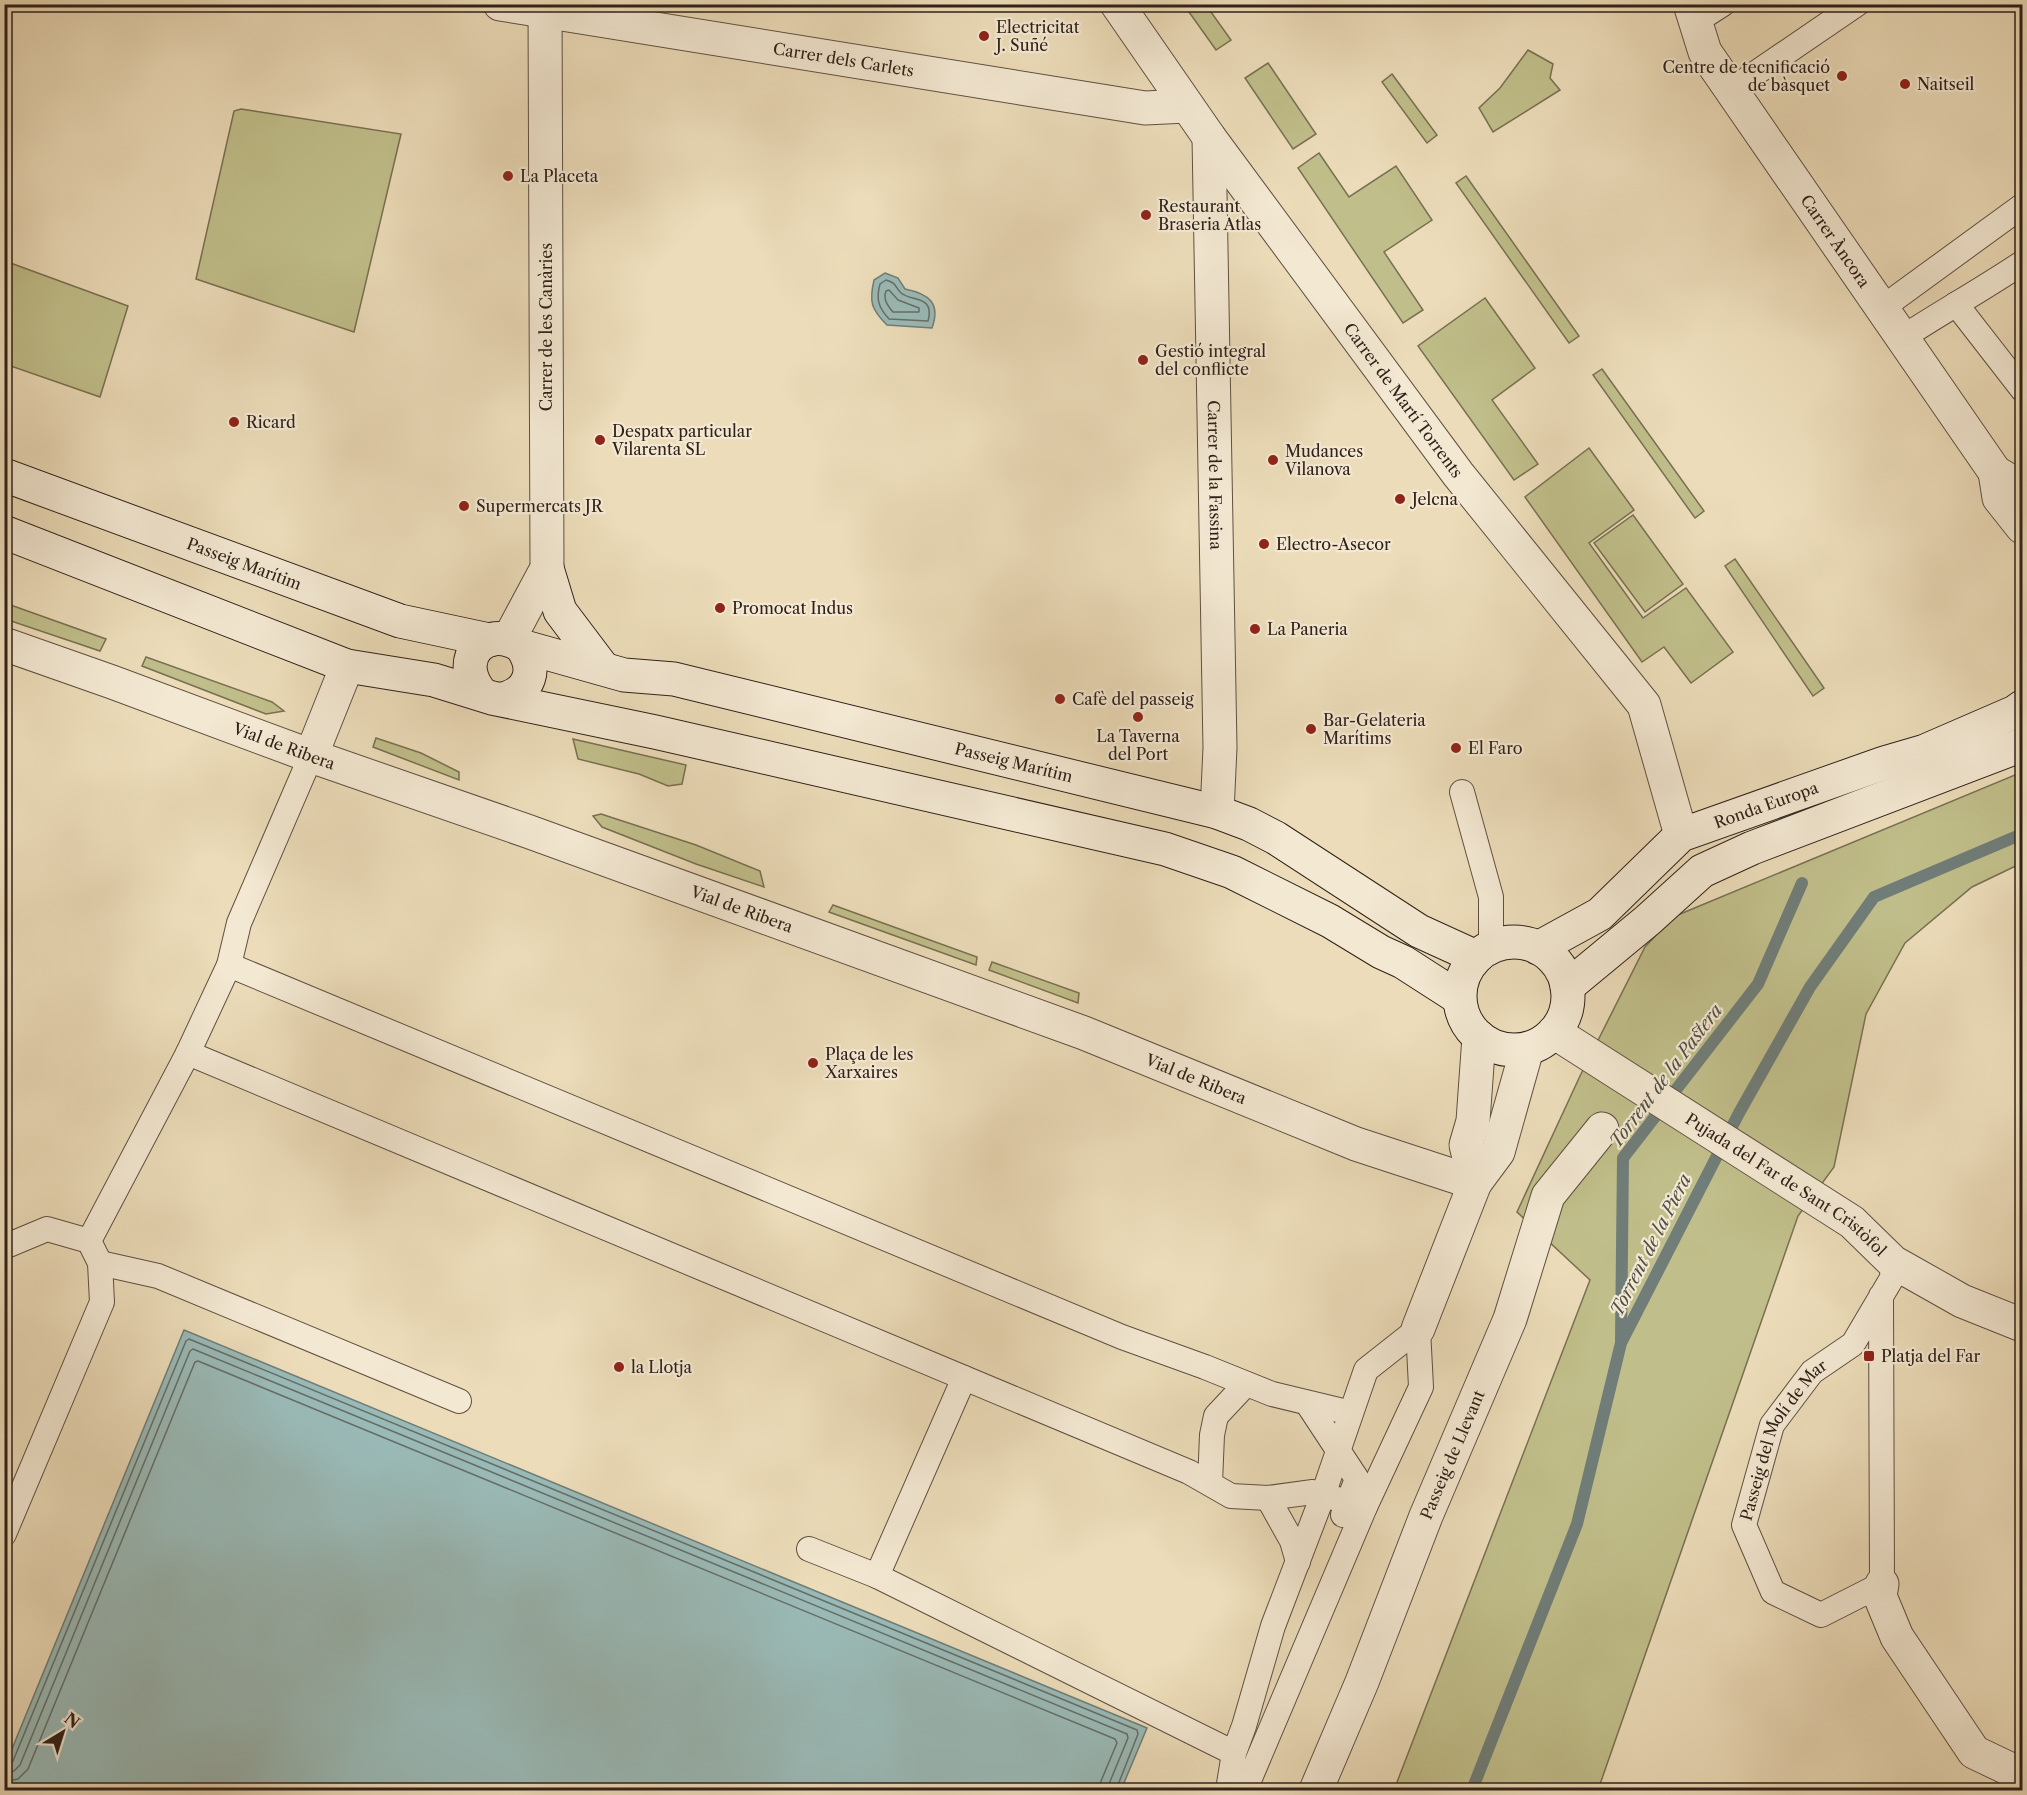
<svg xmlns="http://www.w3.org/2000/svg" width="2027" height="1795" font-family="'Libre Caslon Text',serif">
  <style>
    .green { fill: #c0be8a; stroke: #787052; stroke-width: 1.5 }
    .water { fill: #9abab7; stroke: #707d78; stroke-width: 1.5 }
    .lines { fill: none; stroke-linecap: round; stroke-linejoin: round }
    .shore { stroke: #656e68; stroke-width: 1.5 }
    .stream { stroke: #707d78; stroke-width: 12 }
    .lane-casing { stroke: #5f5041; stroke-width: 26 }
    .street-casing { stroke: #5f5041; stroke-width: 35 }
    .secondary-casing { stroke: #302119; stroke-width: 35 }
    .lane { stroke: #f3e8d2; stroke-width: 24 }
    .street { stroke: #f3e8d2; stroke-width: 33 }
    .secondary { stroke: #f3e8d2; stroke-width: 33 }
    .poi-dot { fill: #8f2418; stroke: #f3e8d2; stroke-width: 2 }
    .labels { text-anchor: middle; stroke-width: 4.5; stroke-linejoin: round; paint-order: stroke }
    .poi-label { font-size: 16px; fill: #302119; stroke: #f3e8d2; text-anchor: start }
    .street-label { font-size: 16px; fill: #302119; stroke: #f3e8d2 }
    .water-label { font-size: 18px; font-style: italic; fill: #504f48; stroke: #f3e8d2 }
  </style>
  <rect width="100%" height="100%" fill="#ecdcb9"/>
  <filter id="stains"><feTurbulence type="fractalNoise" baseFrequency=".00333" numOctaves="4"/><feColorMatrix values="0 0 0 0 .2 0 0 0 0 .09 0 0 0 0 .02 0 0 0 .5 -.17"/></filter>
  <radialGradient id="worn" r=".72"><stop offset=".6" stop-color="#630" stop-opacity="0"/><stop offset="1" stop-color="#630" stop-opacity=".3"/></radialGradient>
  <g class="green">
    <polygon points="1184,5 1206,5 1231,40 1216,50"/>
    <polygon points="1528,50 1553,64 1550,78 1560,90 1493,132 1479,108 1500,88"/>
    <polygon points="1268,63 1316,134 1293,149 1245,78"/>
    <polygon points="1392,74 1437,135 1427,143 1382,82"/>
    <polygon points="241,109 401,134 354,332 196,279 234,111"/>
    <polygon points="1319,153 1349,197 1396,166 1432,220 1384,252 1423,310 1403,323 1298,168"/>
    <polygon points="1466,176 1579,336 1569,343 1456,183"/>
    <polygon points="5,261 128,306 100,397 5,364"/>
    <polygon points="1485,298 1535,368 1492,400 1538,464 1514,480 1418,346"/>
    <polygon points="1602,369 1704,511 1695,518 1593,375"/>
    <polygon points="1589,448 1634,510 1589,543 1643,618 1686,588 1733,652 1691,683 1664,647 1642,662 1525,497"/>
    <polygon points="1633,515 1683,584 1645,612 1594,543"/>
    <polygon points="1735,559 1824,688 1813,696 1725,566"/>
    <polygon points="5,603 106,639 100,651 5,619"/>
    <polygon points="146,657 272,702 284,711 266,714 142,666"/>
    <polygon points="376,738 421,753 459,772 459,780 373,747"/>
    <polygon points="573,739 686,765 682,784 668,786 639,774 578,759"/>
    <polygon points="2022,772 2022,863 1972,887 1905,943 1866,1014 1834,1167 1798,1216 1598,1790 1394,1790 1590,1280 1517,1212 1580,1076 1645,947 1673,917"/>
    <polygon points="601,814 696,845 760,871 764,887 696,864 602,827 593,816"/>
    <polygon points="833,905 977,957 976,965 829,912"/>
    <polygon points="992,962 1079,993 1078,1003 989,970"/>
  </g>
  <g class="water">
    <path d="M885,273L898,278L905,289C929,294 941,303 932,328L887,325C871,309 869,302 874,280Z"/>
    <polygon points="184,1330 1147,1728 1121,1790 5,1790 5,1766"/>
  </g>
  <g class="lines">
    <g class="shore">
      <path d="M886,280C897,283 894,286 901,293C912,302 935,295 928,321L889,319C878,307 876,299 880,284Z"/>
      <path d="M889,290L898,300L919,308V312H893C887,305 883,299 886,291Z"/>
      <polyline points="4,1766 9,1765 13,1761 186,1341 189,1339 1137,1730 1138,1734 1116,1790"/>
      <polyline points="4,1773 14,1771 20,1765 190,1351 193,1349 1127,1734 1128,1738 1109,1784 1108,1790"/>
      <polyline points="4,1782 18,1779 28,1769 195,1362 198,1361 1115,1739 1117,1743 1101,1781 1099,1790"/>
    </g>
    <g class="stream">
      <polyline points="1621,1340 1623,1158 1758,984 1802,883"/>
      <polyline points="1472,1790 1577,1524 1621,1343 1739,1113 1810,987 1874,897 2022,834"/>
    </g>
    <g class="lane-casing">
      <g id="lane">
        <polyline points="1695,22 1723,4"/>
        <polyline points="1731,90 1857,4"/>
        <polyline points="1956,304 2022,389"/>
        <polyline points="1882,308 2022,206"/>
        <path d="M1902,338C1942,312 1983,289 2022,263"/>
        <polyline points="1462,792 1491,897 1491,947"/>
        <polyline points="229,965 1122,1337 1205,1367 1272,1394 1351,1413"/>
        <polyline points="188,1053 1189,1472 1231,1496 1268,1498 1313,1492 1365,1507"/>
        <polyline points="89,1241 188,1053 229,965 239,923 311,756"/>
        <polyline points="4,1247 47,1229 89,1241 100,1263 102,1302 4,1534"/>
        <polyline points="100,1263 158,1276 459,1401"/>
        <path id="s1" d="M1881,1296L1882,1584L1821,1615L1773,1592L1744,1525L1772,1425L1812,1372L1853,1344L1892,1278L1893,1262"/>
        <polyline points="964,1378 877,1576 1234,1753"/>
        <polyline points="1307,1403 1357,1479 1343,1515"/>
        <polyline points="1210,1483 1212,1435 1216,1416 1246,1384"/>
        <polyline points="1268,1498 1292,1541 1298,1562"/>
        <polyline points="809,1549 877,1576"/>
        <polyline points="1228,1790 1234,1753 1244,1726 1273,1626 1323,1495 1366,1370 1418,1329"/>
        <polyline points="1245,1790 1365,1507 1421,1387 1418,1329"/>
      </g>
    </g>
    <g class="street-casing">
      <g id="street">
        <path id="s2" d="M500,4L1145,108L1187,106"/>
        <path id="s3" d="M1117,4L1209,137L1458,474L1644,705L1681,835"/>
        <path id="s4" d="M1690,4L1705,52L1995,472L2022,488"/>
        <path id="s5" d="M1209,137L1220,748L1217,812"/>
        <polyline points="1995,472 1999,498 2022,527"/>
        <polyline points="509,639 547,568 545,4"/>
        <path id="s6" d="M4,644L112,682L311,756L527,831L1084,1033L1356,1144L1475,1183"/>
        <polyline points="311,756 347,666"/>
        <path id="s7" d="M1554,1032L1852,1222L1893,1262L1962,1301L2022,1325"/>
        <polyline points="1475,1183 1466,1145 1473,1121 1479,1037"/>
        <polyline points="1418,1329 1475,1183 1498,1152 1527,1049"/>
        <polyline points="1882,1584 1880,1596 1897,1637 1974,1752 2022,1775"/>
        <path id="s8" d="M1316,1790L1362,1682L1426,1516L1510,1319L1548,1196L1602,1129"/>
      </g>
    </g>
    <g class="secondary-casing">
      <g id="secondary">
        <path id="s9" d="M4,475L400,621L489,640"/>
        <polyline points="4,532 347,666 434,680 492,698 655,732 1165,849 1232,872 1330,921 1381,952 1403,962 1459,998"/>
        <polyline points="547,568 560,611 603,668"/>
        <path id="s10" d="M482,694C452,661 484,622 521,646L624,675L674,679L1217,812L1249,824L1276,838L1419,931L1476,957"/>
        <path d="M503,699C530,692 538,669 521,646"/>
        <circle cx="1514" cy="996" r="54"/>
        <path id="s11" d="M1538,948L1600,914L1681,835L1884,763L1925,751L2015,712L2022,707"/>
        <polyline points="1567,987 1648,920 1702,871 1752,848 2022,745"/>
      </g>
    </g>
    <use href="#lane" class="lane"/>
    <use href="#street" class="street"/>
    <use href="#secondary" class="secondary"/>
  </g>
  <g class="poi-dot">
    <circle cx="984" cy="36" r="6"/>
    <circle cx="1842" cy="76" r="6"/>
    <circle cx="1905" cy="84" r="6"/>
    <circle cx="508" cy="176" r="6"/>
    <circle cx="1146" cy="215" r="6"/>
    <circle cx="1143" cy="360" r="6"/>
    <circle cx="234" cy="422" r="6"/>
    <circle cx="600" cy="440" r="6"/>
    <circle cx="1273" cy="460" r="6"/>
    <circle cx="1400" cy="499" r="6"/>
    <circle cx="464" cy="506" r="6"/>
    <circle cx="1264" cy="544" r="6"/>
    <circle cx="720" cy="608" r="6"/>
    <circle cx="1255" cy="629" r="6"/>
    <circle cx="1060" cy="699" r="6"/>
    <circle cx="1138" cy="717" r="6"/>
    <circle cx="1311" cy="729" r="6"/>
    <circle cx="1456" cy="748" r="6"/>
    <circle cx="813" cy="1063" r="6"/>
    <rect x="1863" y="1350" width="12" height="12" rx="3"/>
    <circle cx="619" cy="1367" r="6"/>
  </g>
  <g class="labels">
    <g class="poi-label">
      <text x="996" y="33">Electricitat<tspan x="996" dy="18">J. Suñé</tspan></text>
      <text x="1830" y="73" text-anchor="end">Centre de tecnificació<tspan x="1830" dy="18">de bàsquet</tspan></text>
      <text x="1917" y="90">Naitseil</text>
      <text x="520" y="182">La Placeta</text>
      <text x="1158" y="212">Restaurant<tspan x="1158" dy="18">Braseria Atlas</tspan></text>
      <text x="1155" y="357">Gestió integral<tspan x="1155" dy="18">del conflicte</tspan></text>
      <text x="246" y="428">Ricard</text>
      <text x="612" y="437">Despatx particular<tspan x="612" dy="18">Vilarenta SL</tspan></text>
      <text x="1285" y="457">Mudances<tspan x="1285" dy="18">Vilanova</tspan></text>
      <text x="1412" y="505">Jelcna</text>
      <text x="476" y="512">Supermercats JR</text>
      <text x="1276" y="550">Electro-Asecor</text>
      <text x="732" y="614">Promocat Indus</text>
      <text x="1267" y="635">La Paneria</text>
      <text x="1072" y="705">Cafè del passeig</text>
      <text x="1323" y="726">Bar-Gelateria<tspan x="1323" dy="18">Marítims</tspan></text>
      <text x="1138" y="742" text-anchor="middle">La Taverna<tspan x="1138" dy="18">del Port</tspan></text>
      <text x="1468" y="754">El Faro</text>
      <text x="825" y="1060">Plaça de les<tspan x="825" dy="18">Xarxaires</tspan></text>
      <text x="1881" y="1362">Platja del Far</text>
      <text x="631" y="1373">la Llotja</text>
    </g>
    <g class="street-label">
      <text dy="6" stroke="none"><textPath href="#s2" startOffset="348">Carrer dels Carlets</textPath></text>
      <text dy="6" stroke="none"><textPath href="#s4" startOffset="280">Carrer Àncora</textPath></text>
      <text transform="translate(546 327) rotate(-90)" y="6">Carrer de les Canàries</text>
      <text dy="6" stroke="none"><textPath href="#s3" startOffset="489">Carrer de Martí Torrents</textPath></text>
      <text dy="6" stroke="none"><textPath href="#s5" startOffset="338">Carrer de la Fassina</textPath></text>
      <text dy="6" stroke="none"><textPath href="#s9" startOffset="256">Passeig Marítim</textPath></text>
      <text dy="6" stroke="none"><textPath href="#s6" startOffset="298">Vial de Ribera</textPath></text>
      <text dy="6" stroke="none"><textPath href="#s10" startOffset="606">Passeig Marítim</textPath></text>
      <text dy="6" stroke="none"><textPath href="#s11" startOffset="274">Ronda Europa</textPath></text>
      <text dy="6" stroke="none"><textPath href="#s6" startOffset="784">Vial de Ribera</textPath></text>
      <text dy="6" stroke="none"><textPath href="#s6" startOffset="1269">Vial de Ribera</textPath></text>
      <text dy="6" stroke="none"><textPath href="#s7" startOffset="278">Pujada del Far de Sant Cristòfol</textPath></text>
      <text dy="6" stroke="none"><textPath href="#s1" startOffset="578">Passeig del Molí de Mar</textPath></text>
      <text dy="6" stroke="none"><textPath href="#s8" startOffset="362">Passeig de Llevant</textPath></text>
    </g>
    <g class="water-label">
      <text transform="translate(1666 1076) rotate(-53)" y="6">Torrent de la Pastera</text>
      <text transform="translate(1651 1245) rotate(-63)" y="6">Torrent de la Piera</text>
    </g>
  </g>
  <rect width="2027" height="1795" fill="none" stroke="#ecdcb9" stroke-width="24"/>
  <rect x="6" y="6" width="2015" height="1783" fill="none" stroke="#302119" stroke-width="3"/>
  <rect x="12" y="12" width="2003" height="1771" fill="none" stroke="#302119" stroke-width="1.5"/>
  <g transform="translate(63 1732) rotate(38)" stroke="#f3e8d2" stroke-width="4.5" paint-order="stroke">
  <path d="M0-4.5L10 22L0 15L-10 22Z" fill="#302119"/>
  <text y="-9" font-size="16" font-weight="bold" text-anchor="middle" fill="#302119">N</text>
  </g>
  <rect width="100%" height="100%" filter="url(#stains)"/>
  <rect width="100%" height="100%" fill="url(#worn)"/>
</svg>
